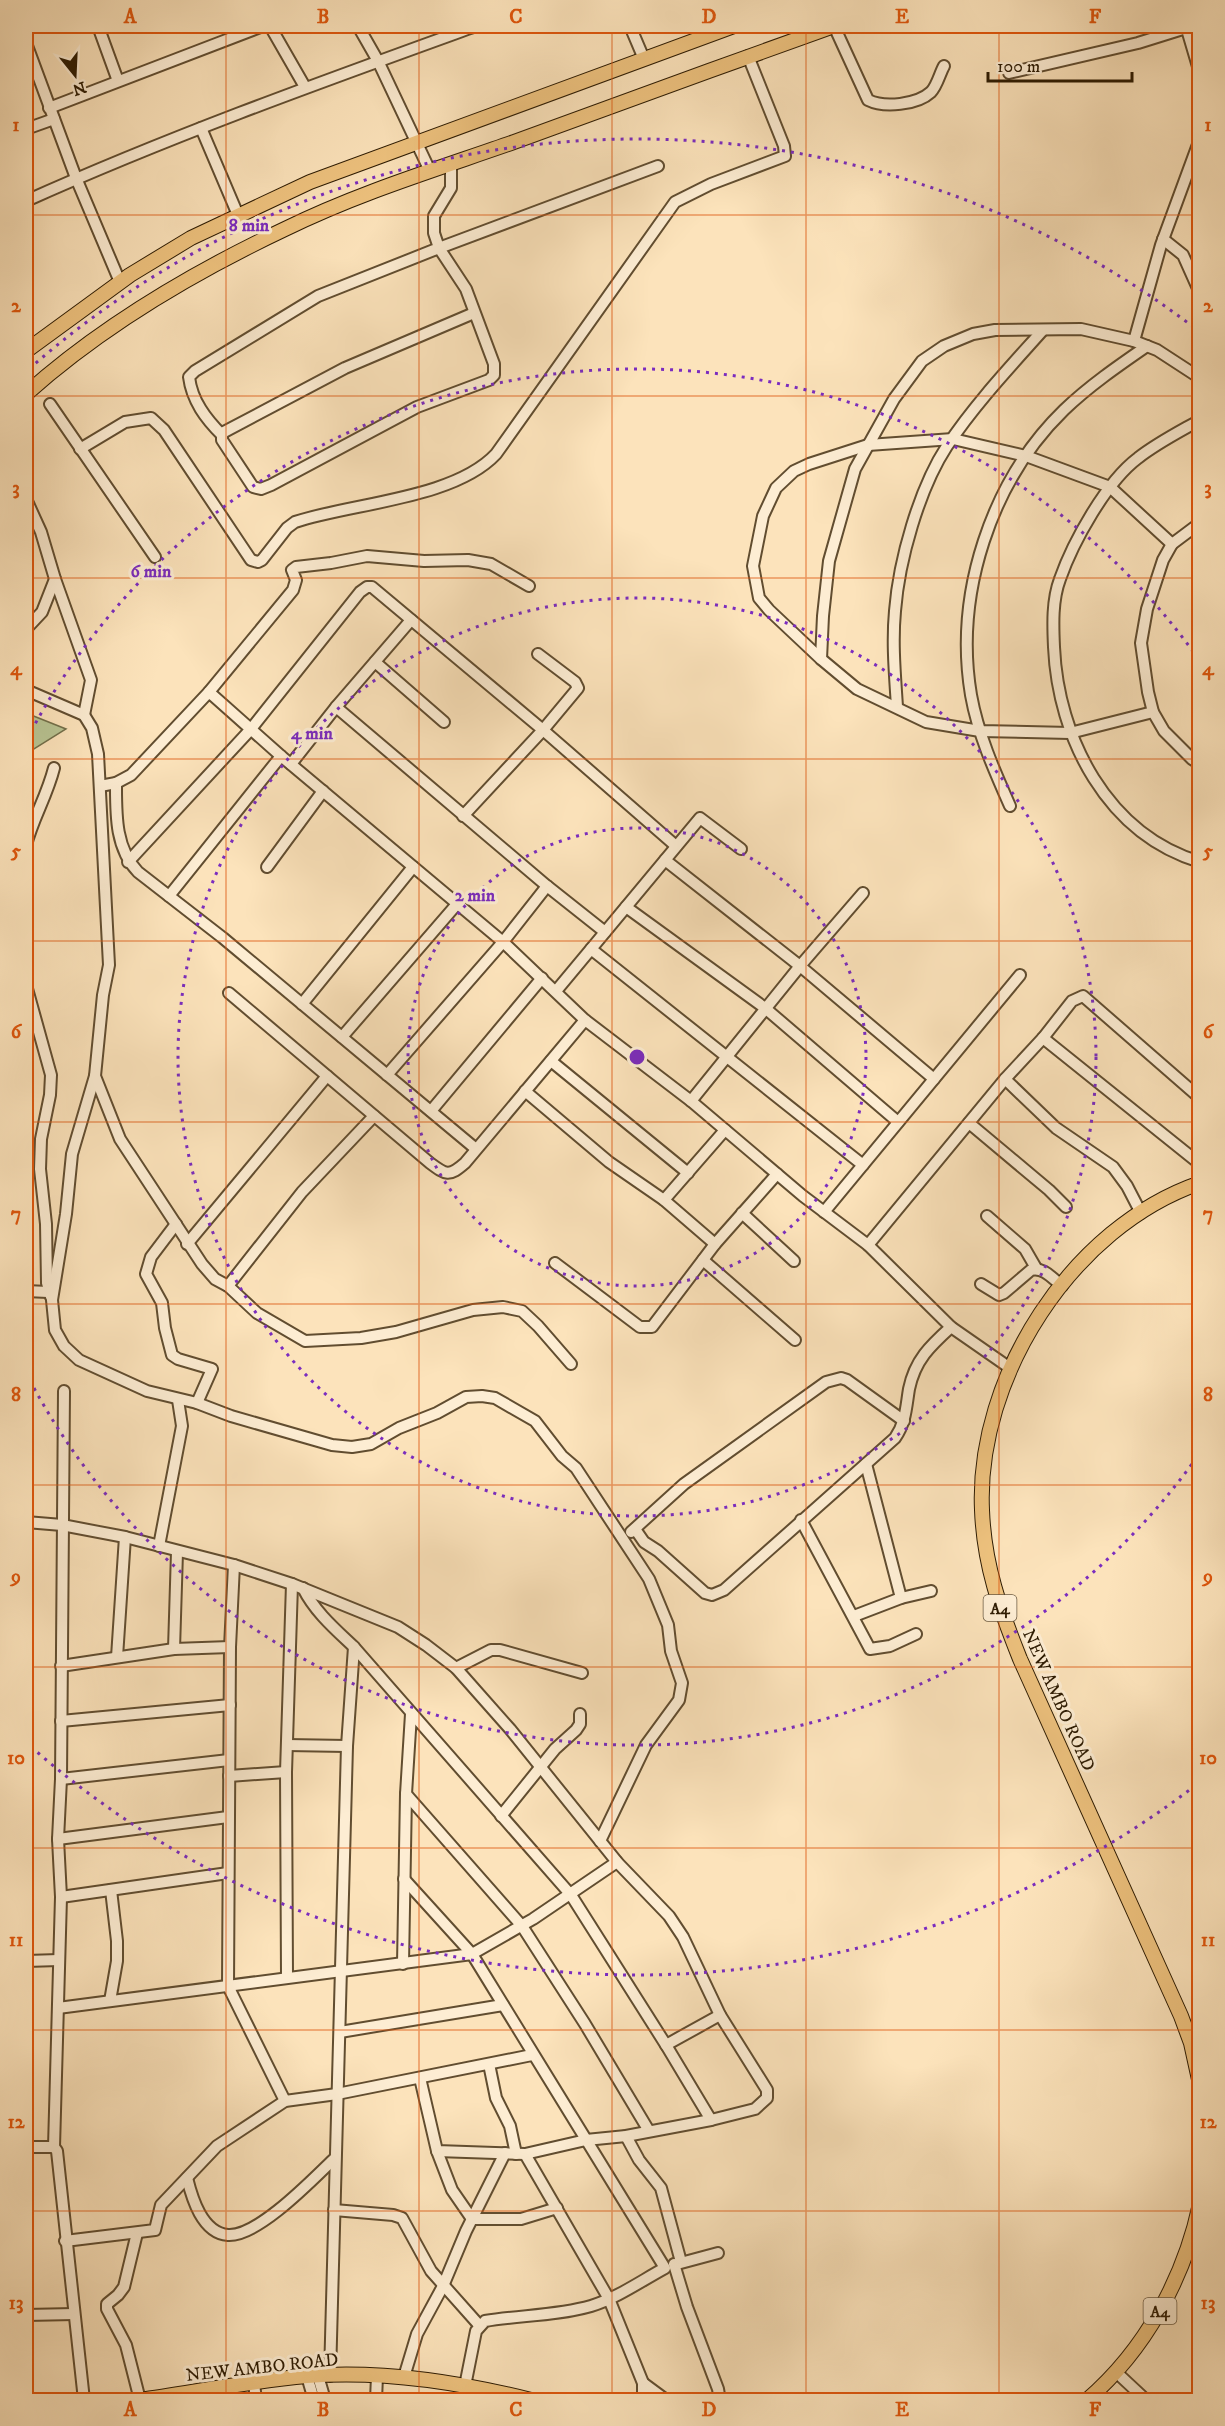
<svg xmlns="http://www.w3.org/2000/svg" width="1225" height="2426" font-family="'IM FELL DW Pica',serif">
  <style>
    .green { fill: #b9c594; stroke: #73704b; stroke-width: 1.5 }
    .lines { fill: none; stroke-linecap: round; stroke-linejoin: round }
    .minor-casing { stroke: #614d30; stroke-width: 14 }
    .major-casing { stroke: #2d1b02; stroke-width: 16 }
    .minor { stroke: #fdedd3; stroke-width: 10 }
    .major { stroke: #eec27e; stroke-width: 14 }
    .grid { fill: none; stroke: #df560c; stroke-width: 1.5; stroke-opacity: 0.55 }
    .ring { fill: none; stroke: #7b2cbf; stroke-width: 3; stroke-dasharray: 3 6 }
    .labels { text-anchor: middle; stroke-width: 6; stroke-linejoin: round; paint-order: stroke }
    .shield { fill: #fdedd3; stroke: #6b5a41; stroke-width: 1.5 }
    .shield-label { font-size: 16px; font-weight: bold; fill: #2d1b02 }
    .street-label { font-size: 18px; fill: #2d1b02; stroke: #fdedd3 }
    .centre { fill: #7b2cbf; stroke: #fdedd3; stroke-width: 3 }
    .ring-label { font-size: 18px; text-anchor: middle; font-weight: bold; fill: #7b2cbf; stroke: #fdedd3; stroke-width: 6; stroke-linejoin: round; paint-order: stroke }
    .neatline { fill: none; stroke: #df560c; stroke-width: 2 }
    .grid-label { font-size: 20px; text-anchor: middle; font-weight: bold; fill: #df560c }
  </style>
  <rect width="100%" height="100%" fill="#fce3bb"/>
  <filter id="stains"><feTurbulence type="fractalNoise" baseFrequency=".00333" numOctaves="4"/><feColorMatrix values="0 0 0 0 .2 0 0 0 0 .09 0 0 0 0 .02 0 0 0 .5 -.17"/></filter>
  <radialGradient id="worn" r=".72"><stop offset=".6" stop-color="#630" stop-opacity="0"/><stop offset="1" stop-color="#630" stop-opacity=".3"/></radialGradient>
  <polygon class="green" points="26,713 66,729 26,754"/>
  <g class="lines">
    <g class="minor-casing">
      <g id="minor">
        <polyline points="98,26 118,81"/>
        <polyline points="270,26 305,87"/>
        <polyline points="358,26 378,61 430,171"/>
        <polyline points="630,26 644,59"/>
        <path d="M834,26L868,100C884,108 917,105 931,92C937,86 940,73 944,66"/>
        <polyline points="1186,26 1199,70 1200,88"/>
        <polyline points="26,43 76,178 120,282"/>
        <polyline points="1009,73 1138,43 1186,28 1200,33"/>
        <polyline points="49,108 263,26"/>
        <polyline points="201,128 238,215"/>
        <polyline points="26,129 54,119"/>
        <path d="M451,164V188L434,216V233L439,248L466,289L494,364V375L489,380L417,407L271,485L261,489L253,487L222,440V435C206,419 192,401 189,377L195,371L318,296L439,248L658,166"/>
        <path d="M26,201C173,135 324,81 476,26"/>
        <polyline points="1163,239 1183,255 1200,293"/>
        <polyline points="1134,341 1161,245 1200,139"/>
        <polyline points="50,404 155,557"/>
        <path d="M1200,420C1179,432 1157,443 1138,458C1106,482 1073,542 1060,579C1052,600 1053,625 1054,647C1058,738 1107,834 1200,862"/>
        <polyline points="222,435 224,432 345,368 474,313"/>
        <path d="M80,449L125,422L151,418L164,430L251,560L258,562L262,560L287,528L295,522C352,503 454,499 496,454L675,202L711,184L785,156L784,146L748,56"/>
        <polyline points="26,499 41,532 55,579 91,680 84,715"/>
        <polyline points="1200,523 1172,544 1163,560 1147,609 1141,643 1148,692 1153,712 1164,731 1192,759 1200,764"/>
        <polyline points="26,629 42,612 55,579"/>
        <polyline points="821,659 823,616 829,561 855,469 894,399 922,361 944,346 973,334 995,330 1081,329 1134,341 1157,350 1200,378"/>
        <polyline points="375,662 444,722"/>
        <polyline points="26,690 84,715 92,728 98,754 109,965 103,995 95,1076 120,1139 202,1264 215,1279 228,1286 257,1313 305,1341 361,1338 396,1332 473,1310 503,1307 522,1311 538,1326 571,1364"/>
        <polyline points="209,692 293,590 296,580 292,570 296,567 331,563 367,556 424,561 468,560 491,564 529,586"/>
        <polyline points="336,707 411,620"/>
        <path d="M897,707C895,675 892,643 895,611C899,560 919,489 947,446C975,404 1010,367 1043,330"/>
        <polyline points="1153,712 1070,733 980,731 926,722 857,689 821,659 769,610 759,598 753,566 763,516 776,488 794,471 809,464 868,445 953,439 1026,456 1110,487 1172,544"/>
        <polyline points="291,764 336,707 547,886 605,932"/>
        <path d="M116,783C116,814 115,848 138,872L223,938L476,1149"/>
        <polyline points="100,786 116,783 131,775 209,692 281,756 503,942 585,1020 691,1101 803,1196 868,1245 951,1327 1010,1368"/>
        <path d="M1010,806C994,770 978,734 971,695C954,594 991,481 1064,410C1089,386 1118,366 1147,346"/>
        <polyline points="463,816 543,730 578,688 575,682 538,654"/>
        <path d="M26,845C33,818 47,796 54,768"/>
        <polyline points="665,860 800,966 934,1079"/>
        <polyline points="128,862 251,729 360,592 367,587 372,587 543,730 676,846"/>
        <polyline points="267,867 323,791"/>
        <polyline points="169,896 281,756"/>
        <polyline points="626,907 765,1008 898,1122"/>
        <polyline points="591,949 700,818 741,849"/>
        <polyline points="26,985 51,1075 50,1095 41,1139 40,1169 46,1224 47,1283 51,1297"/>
        <polyline points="556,991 591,949 863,1165"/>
        <path d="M229,993L430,1163C446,1175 449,1177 465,1163L585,1020"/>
        <polyline points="302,1004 413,867"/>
        <polyline points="342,1037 457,904"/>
        <polyline points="1043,1038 1200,1164"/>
        <polyline points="551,1061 688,1173"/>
        <polyline points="387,1075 503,942 547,886"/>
        <polyline points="95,1076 72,1154 66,1214 52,1300 55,1330 64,1346 79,1360 147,1391 197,1403 231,1416 332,1445 352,1447 371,1444 399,1428 437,1413 466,1397 482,1396 495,1398 535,1421 562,1456 576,1468 649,1579 668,1625 671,1651 682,1683 679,1700 646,1745 600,1841"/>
        <polyline points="1005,1079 1056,1128 1113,1167 1127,1186 1141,1213"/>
        <polyline points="525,1091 609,1162 664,1200 715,1244"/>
        <polyline points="691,1101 800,966 863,893"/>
        <polyline points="431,1111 542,978"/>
        <polyline points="969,1123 1049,1190 1066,1207"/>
        <polyline points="664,1200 725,1130"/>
        <polyline points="824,1212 1020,975"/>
        <polyline points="742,1213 794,1261"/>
        <polyline points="987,1216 1025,1249 1036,1268"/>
        <polyline points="176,1224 151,1257 146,1274 162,1303 165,1328 172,1355 178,1359 212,1369 197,1403"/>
        <polyline points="187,1244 327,1076"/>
        <polyline points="868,1245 1005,1079 1043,1038 1072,1001 1083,996 1200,1098"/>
        <polyline points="703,1260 795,1340"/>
        <polyline points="555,1263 640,1327 652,1327 715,1244 777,1174"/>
        <path d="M981,1284L999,1295L1004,1293L1031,1270C1044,1267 1052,1278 1062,1286"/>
        <polyline points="228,1286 302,1192 374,1116"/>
        <polyline points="26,1291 48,1292"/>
        <polyline points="64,1391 61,1779 58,1839 61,1897 54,2147 57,2151 84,2400"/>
        <polyline points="866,1464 901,1598"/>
        <polyline points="801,1520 870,1649 890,1646 916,1634"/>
        <polyline points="26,1522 62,1525 125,1537 234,1565 292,1584 398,1627 426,1645 456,1668 510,1729 617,1862 669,1916 683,1937 720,2015 767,2090 767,2098 755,2109 711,2120 626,2136 586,2140 525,2154 609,2299 643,2383 643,2400"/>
        <path d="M635,1529L644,1542L658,1551L705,1593L712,1595L724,1590L895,1438C906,1422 906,1407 909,1389C915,1360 930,1346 951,1327"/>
        <polyline points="631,1532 684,1484 826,1382 841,1378 847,1380 904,1421"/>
        <polyline points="159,1546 182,1426 178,1400"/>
        <polyline points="234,1565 230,1647 228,1986 285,2101"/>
        <path d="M303,1588C315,1612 335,1629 354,1647L571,1895L666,2045L711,2120"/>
        <polyline points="854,1616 901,1598 931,1591"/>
        <polyline points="174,1649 177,1552"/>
        <polyline points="117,1657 125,1537"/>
        <polyline points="61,1666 174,1649 230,1647"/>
        <polyline points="456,1668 491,1650 500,1650 582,1673"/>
        <polyline points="61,1721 230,1705"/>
        <polyline points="287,1745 347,1746"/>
        <polyline points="229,1776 286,1772"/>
        <polyline points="61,1779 229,1760"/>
        <polyline points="406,1794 522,1926 585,2024 649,2131"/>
        <polyline points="501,1816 555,1749 576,1730 580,1724 580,1714"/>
        <polyline points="58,1839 228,1817"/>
        <path d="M404,1879L472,1954L665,2268C641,2281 617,2298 591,2306C556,2316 520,2315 485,2321L476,2331L465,2386"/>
        <polyline points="61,1897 228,1873"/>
        <polyline points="26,1961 59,1960"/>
        <polyline points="403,1964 406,1794 411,1714"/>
        <polyline points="287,1977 286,1772 292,1584"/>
        <polyline points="110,2001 117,1961 117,1941 111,1890"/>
        <polyline points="58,2008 472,1954 533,1919 617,1862"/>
        <polyline points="340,2032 503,2005"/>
        <polyline points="666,2045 720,2015"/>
        <polyline points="489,2064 496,2098 510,2126 516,2154"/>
        <polyline points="420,2078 437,2151 525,2154"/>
        <polyline points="626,2136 639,2160 661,2188 681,2262"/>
        <polyline points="26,2147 54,2147"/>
        <polyline points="437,2151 452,2190 472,2219 521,2219 557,2208"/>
        <path d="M187,2178C192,2198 202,2233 228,2235C258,2237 314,2178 335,2158"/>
        <polyline points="334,2210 393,2215 402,2218 431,2271 479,2325"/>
        <polyline points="137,2233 124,2287 118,2295 107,2304 107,2309 126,2345 140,2400"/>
        <polyline points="65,2241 155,2230 161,2205 217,2146 285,2101 337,2094 532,2055"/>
        <polyline points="674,2264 687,2307 718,2389 719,2395 716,2400"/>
        <polyline points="677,2264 718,2253"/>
        <polyline points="26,2315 74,2314"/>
        <polyline points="1116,2372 1146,2400"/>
        <polyline points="307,2376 314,2400"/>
        <polyline points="318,2376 325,2400"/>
        <polyline points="330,2376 347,1746 354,1647"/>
        <polyline points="404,2377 417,2334 443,2286 466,2231 505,2153"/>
        <polyline points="254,2383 256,2400"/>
        <polyline points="643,2383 666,2400"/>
        <polyline points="376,2400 377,2376"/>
        <polyline points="473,2400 475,2388"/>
      </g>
    </g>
    <g class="major-casing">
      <g id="major">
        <polyline points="26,351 130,275 191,238 310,182 734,26"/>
        <path d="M26,394C102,326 192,273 285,229C358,193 437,169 514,142C621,103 727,64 834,26"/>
        <path d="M1200,1183C1072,1227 976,1377 982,1510C984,1565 1000,1609 1020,1659L1181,2016L1191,2043L1200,2084"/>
        <path d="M139,2400C195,2392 251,2381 307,2376C382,2370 459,2382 531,2400"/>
        <path d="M1087,2400C1145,2350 1184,2279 1200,2204"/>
      </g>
    </g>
    <use href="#minor" class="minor"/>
    <use href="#major" class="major"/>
  </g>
  <path class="grid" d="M226,26V2400M419,26V2400M612,26V2400M806,26V2400M999,26V2400M26,215H1200M26,396H1200M26,578H1200M26,759H1200M26,941H1200M26,1122H1200M26,1304H1200M26,1485H1200M26,1667H1200M26,1848H1200M26,2030H1200M26,2211H1200"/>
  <g class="ring">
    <circle cx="637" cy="1057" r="229"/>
    <circle cx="637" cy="1057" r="459"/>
    <path d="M1197 1457A688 688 0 0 1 27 1375M27 739A688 688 0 0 1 1197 657"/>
    <path d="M1196 1785A918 918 0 0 1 29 1745M29 369A918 918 0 0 1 1196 329"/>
  </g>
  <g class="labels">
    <g class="shield">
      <rect x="983.5" y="1595" width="33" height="26" rx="4.5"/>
      <rect x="1143.5" y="2298" width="33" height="26" rx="4.5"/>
    </g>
    <g class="shield-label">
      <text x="1000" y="1614">A4</text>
      <text x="1160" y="2317">A4</text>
    </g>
    <g class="street-label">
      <text transform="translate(1059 1700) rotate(66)" y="6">NEW AMBO ROAD</text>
      <text transform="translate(262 2367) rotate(-6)" y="6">NEW AMBO ROAD</text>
    </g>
  </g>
  <circle cx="637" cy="1057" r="9" class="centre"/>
  <g class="ring-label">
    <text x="249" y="231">8 min</text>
    <text x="151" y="577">6 min</text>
    <text x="312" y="739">4 min</text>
    <text x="475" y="901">2 min</text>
  </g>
  <rect width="1225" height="2426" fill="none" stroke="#fce3bb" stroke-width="66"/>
  <g transform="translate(75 75) rotate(162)" stroke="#fdedd3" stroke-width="4.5" paint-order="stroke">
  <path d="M0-4.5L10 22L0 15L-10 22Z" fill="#2d1b02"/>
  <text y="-9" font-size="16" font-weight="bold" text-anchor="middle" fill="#2d1b02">N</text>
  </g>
  <path d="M988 72v9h144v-9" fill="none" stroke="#2d1b02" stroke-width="3"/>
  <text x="997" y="72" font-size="18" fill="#2d1b02" stroke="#fdedd3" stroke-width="4.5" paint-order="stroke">100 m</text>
  <rect x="33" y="33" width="1159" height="2360" class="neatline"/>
  <g class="grid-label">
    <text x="130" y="23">A</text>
    <text x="323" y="23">B</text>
    <text x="516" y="23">C</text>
    <text x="709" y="23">D</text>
    <text x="902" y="23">E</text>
    <text x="1095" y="23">F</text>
    <text x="16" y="131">1</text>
    <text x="1208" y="131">1</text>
    <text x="16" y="312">2</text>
    <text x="1208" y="312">2</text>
    <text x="16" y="494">3</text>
    <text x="1208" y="494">3</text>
    <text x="16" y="675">4</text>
    <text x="1208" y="675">4</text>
    <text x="16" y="857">5</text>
    <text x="1208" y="857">5</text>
    <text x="16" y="1038">6</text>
    <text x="1208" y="1038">6</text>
    <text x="16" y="1220">7</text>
    <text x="1208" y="1220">7</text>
    <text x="16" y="1401">8</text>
    <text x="1208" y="1401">8</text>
    <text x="16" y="1583">9</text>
    <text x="1208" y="1583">9</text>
    <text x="16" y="1764">10</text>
    <text x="1208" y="1764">10</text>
    <text x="16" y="1946">11</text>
    <text x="1208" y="1946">11</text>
    <text x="16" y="2128">12</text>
    <text x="1208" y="2128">12</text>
    <text x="16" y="2309">13</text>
    <text x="1208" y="2309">13</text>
    <text x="130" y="2416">A</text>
    <text x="323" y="2416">B</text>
    <text x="516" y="2416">C</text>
    <text x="709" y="2416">D</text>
    <text x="902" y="2416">E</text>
    <text x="1095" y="2416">F</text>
  </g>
  <rect width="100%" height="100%" filter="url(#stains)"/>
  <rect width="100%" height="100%" fill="url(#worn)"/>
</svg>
